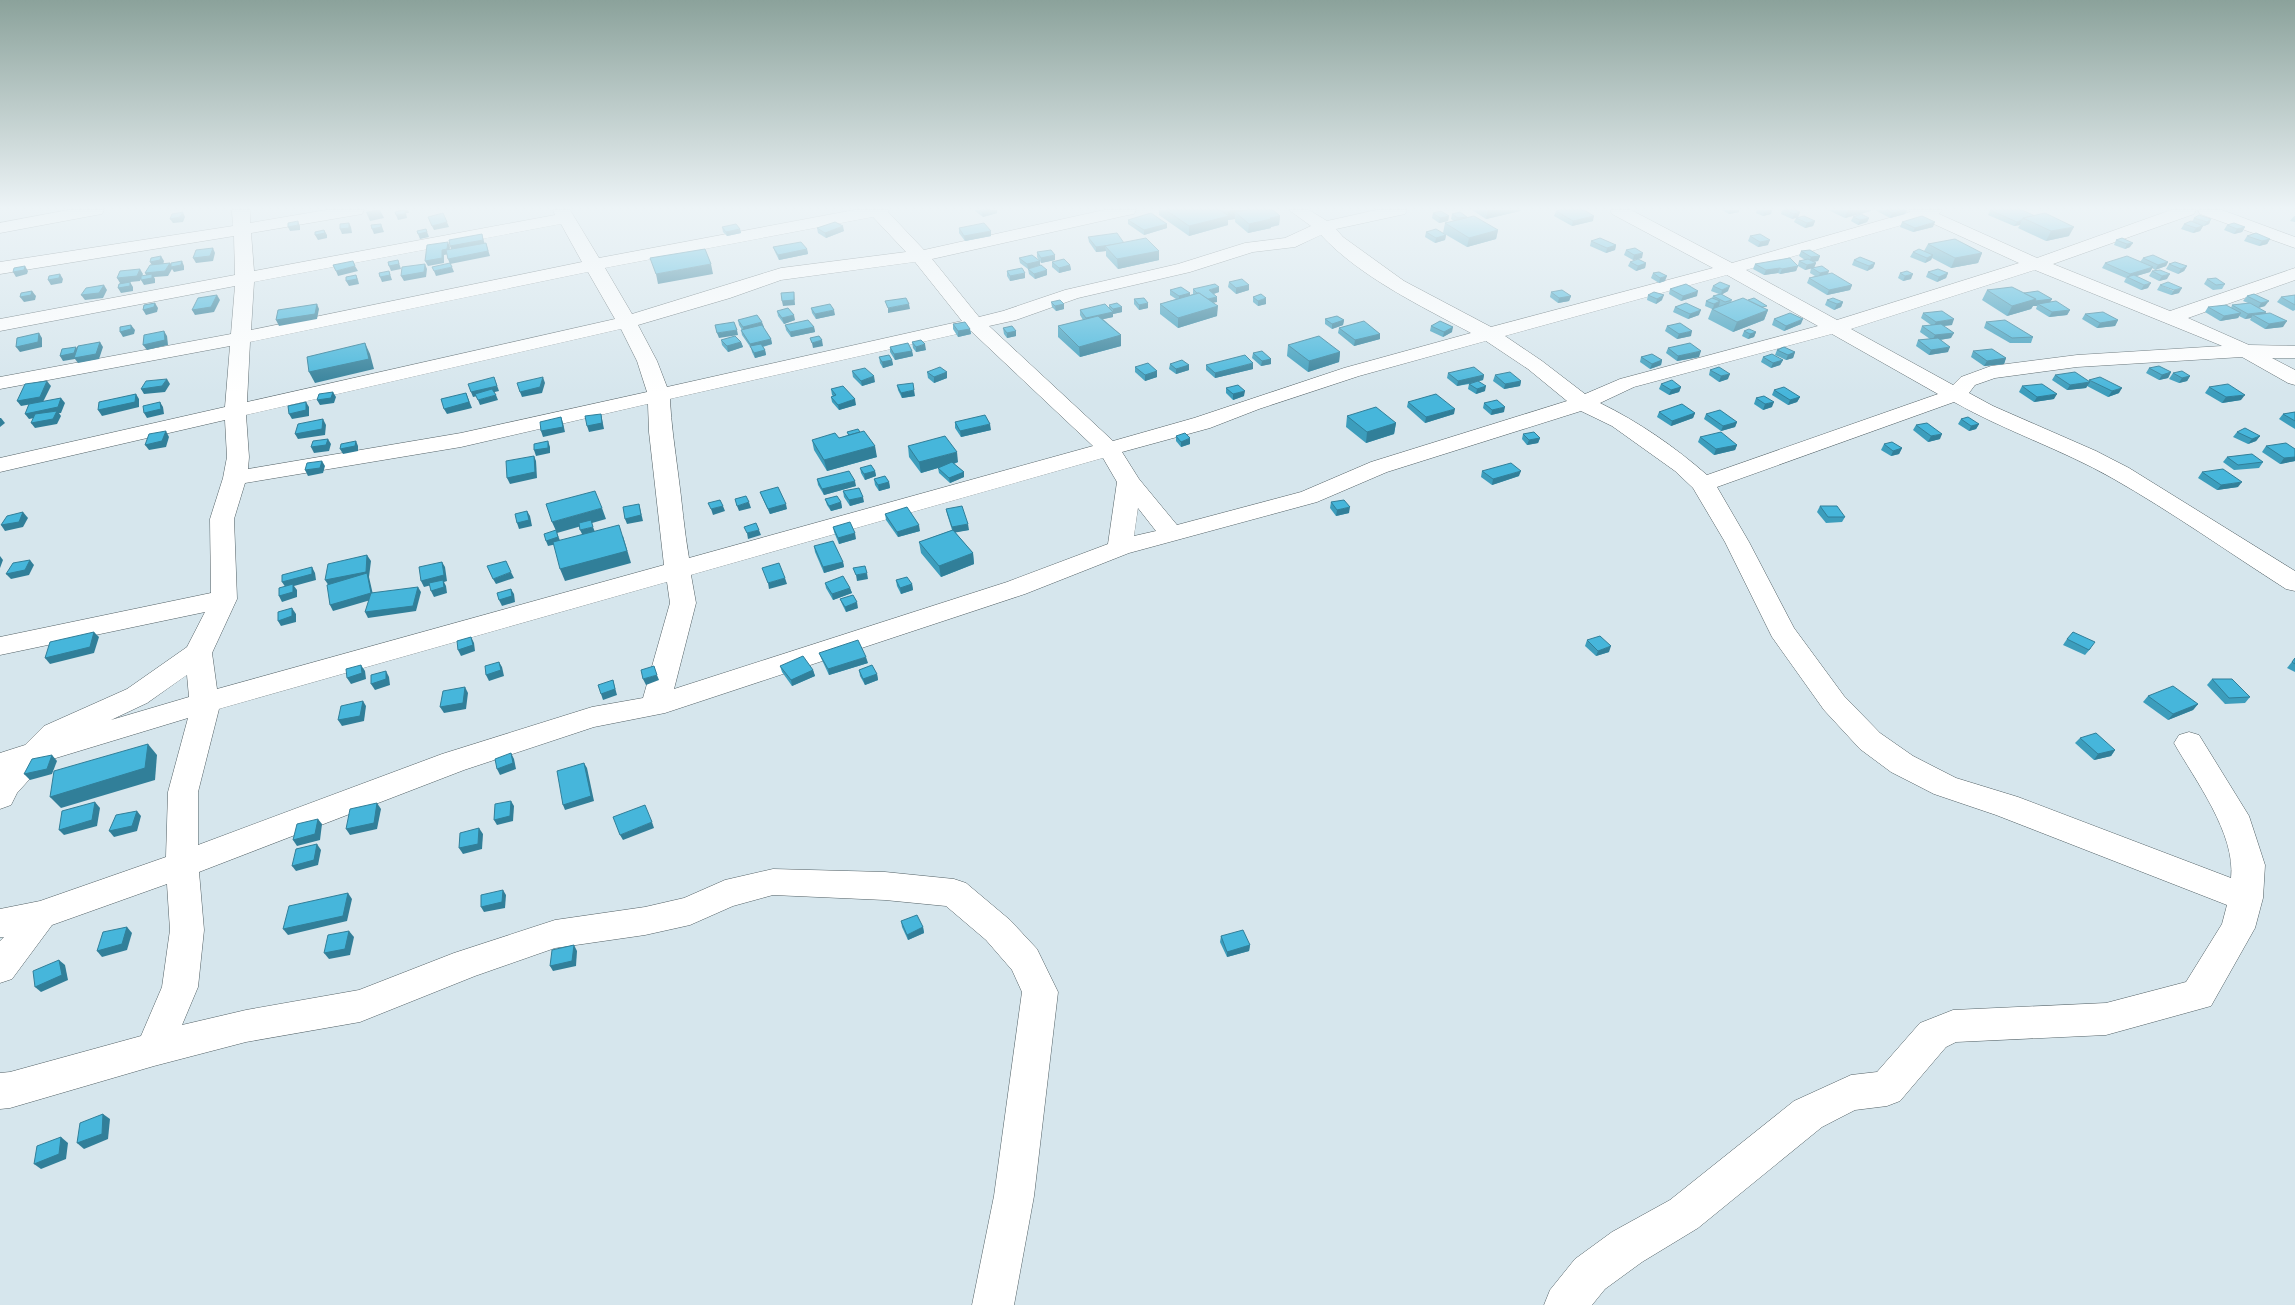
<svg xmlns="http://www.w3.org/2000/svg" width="2295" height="1305" font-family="'Fira Sans Condensed',sans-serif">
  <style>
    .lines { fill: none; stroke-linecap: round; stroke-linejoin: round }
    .street-casing { stroke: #526065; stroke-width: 1 }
    .street { fill: #fff; fill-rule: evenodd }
    .wall { fill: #3c9dbc }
    .shaded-wall { fill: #317f99 }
    .building { fill: #46b6db; stroke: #317f99 }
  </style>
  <rect width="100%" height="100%" fill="#d6e6ed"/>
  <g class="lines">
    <g class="street-casing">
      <g id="street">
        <polygon points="68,210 104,210 102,214 96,215 0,233 0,223"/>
        <path d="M232,210H250V223L326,210H364L362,214L356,215L251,233L254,271L555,215L553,210H570L599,258L854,210H889L888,212L924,250L1104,210H1136L1134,214L1128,215L932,259L979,317L1003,311L1065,290L1178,264L1245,243L1285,238L1311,226L1289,210H1309L1327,221L1376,210H1407L1405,214L1336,229L1343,237L1404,281L1491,327L1713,268L1612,214L1610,210H1631L1732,263L1910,212L1909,210H1942L1939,214L2037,258L2171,210H2196L2194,214L2053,264L2170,311L2295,268V280L2188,318L2249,345L2295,346V358H2272L2295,370V385L2288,383L2242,357L2077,367L1995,378L1975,385L1969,393L1993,406L2096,451L2129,468L2295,571V591L2286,589C2228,552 2172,512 2112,478C2061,449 2005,431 1954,402L1717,487L1749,542L1794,628L1844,696L1880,733L1913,756L1956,778L2018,797L2231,878C2236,834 2195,780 2174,743L2179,735L2189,732L2199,735L2249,816L2265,865L2263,898L2255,928L2211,1006L2106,1035L1956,1042L1946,1047L1900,1101L1887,1106L1855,1110L1822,1127L1698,1228L1642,1262L1605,1289L1592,1305H1544L1550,1290L1575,1259L1612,1232L1670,1200L1794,1101L1851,1075L1877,1072L1920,1023L1953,1010L2106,1003L2186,982L2222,924L2227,905L1996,815L1934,794L1891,772L1860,749L1824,710L1772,637L1725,542L1693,488L1675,471L1612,426L1581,411L1387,472L1317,502L1129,553L1025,594L665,713L594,727L464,770L199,872L204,930L198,987L182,1025L246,1010L359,990L454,953L555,920L645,907L684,898L725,880L773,869L885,872L954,879L966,883L1010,920L1037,949L1058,992L1034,1196L1014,1305H972L994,1196L1022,992L1012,970L986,940L946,906L885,900L773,895L733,906L690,925L645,935L555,948L475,976L360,1022L246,1042L154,1066L10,1108L0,1109V1073L10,1072L141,1036L162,987L170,930L167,884L52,925L12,979L0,983V941L4,937H0V909L40,901L166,857L168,792L188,718L46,761L17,793L11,805L0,809V753L25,745L44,726L127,689L187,647L205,612L0,655V637L211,593L210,519L223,478L227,457L225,420L0,472V458L225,407L230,346L0,389V377L231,334L235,286L0,331V319L235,275L234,236L0,274V262L233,226ZM873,217L906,252L781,268L632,314L605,268ZM1923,219L2019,263L1837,320L1746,270ZM561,224L582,262L251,330L254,282ZM1321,235C1360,277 1421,306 1471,333L1344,368L1194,418L1113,441L989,326L1016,320L1078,298L1190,272L1253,252L1295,247ZM915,262L962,321L667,387L657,361L638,325L730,298L781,280ZM2035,270L2220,345L2222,346L2077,355L1991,366L1961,377L1953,385L1851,329ZM588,272L615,319L247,402L250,342ZM1727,275L1818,326L1620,379L1585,394L1542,361L1505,336ZM621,329L637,361L647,392L461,433L248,469L249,457L246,415ZM971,331L1093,446L689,558C684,530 682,501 678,473C675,448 671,424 670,399ZM1832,334L1938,394L1707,475C1675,447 1639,422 1600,403L1634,387ZM1486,341L1528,369L1567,401L1371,462L1301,492L1177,525L1139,479L1122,452L1210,428L1259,409L1359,376ZM648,404L649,432L664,565L217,689L212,653L237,599L234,519L245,483L461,447ZM1103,458L1117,482L1108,544L1007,582L674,689L696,603L691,575ZM1138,508L1156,531L1134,536ZM667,582L670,603L643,698L592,707L442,754L198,845V792L219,709ZM187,675L189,697L111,720L147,703Z"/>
        <polygon points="2198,210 2222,210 2295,237 2295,248 2200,214"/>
      </g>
    </g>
    <use href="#street" class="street"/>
  </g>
  <g class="wall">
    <polygon points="975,210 997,210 997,213 983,217 975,211"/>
    <polygon points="1159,210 1273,210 1280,216 1279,225 1271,227 1271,228 1248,233 1235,222 1235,219 1228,220 1228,225 1189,236 1159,215"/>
    <polygon points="1472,210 1521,210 1520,211 1486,219"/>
    <polygon points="1722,210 1739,210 1739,212 1729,214"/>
    <polygon points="1757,210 1772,210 1771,214 1763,216 1756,213"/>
    <polygon points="1782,210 1795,210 1800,212 1798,217 1815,221 1813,226 1805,228 1794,222 1796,218 1792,219 1781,214"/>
    <polygon points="1828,210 1871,210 1871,211 1845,218"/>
    <polygon points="1875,210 1907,210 1905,214 1890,218"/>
    <polygon points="1990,210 2022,210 2069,236 2046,241 2018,228 2020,225 2014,226 1988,215"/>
    <polygon points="1556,211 1593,221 1572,226 1554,216"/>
    <polygon points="1433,213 1449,216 1448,221 1439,223 1432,218"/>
    <polygon points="1452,214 1467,217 1467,218 1498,230 1496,239 1467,247 1443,233 1445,223 1454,221 1451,219"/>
    <polygon points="2294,216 2295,216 2295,222 2290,221"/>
    <polygon points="1853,217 1869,218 1867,222 1858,225 1851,221"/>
    <polygon points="2194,218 2211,219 2209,224 2204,226 2203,226 2200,231 2193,233 2181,229 2184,224 2192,222"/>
    <polygon points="1128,220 1167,224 1167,228 1144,235 1128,224"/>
    <polygon points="1902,222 1933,227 1913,232 1900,227"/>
    <polygon points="2227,225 2245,227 2242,232 2234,234 2224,230"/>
    <polygon points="722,227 740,229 741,233 727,236 723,232"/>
    <polygon points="817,228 844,231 826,238 818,233"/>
    <polygon points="959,228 991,236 965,241 959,233"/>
    <polygon points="1426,232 1446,235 1445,240 1435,243 1425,237"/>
    <polygon points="1750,236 1768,245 1758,247 1748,241"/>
    <polygon points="2247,236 2270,239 2267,244 2259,246 2244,241"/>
    <polygon points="1088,237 1124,243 1159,251 1159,260 1118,269 1106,256 1106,251 1096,252 1089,242"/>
    <polygon points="2122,238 2130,247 2125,249 2114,245 2116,240"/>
    <polygon points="1591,241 1616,245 1615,250 1606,253 1590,246"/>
    <polygon points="1928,244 1982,253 1978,263 1951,268 1932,258 1931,260 1925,263 1910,257 1913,252 1924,251"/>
    <polygon points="773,247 807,249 808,254 779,260 775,252"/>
    <polygon points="1626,250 1642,258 1633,260 1624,255"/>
    <polygon points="1801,251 1820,256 1818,261 1814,262 1816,263 1814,267 1852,285 1850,290 1827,295 1807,283 1809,278 1815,276 1810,273 1811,268 1805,270 1798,266 1796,271 1780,274 1778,273 1764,275 1753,269 1755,264 1798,265 1799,261 1805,260 1799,256"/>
    <polygon points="1037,252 1055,260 1041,263 1040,261 1040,265 1028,269 1020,263 1019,258 1039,260 1037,257"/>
    <polygon points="2143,258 2168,262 2166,266 2155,270 2152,268 2150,272 2136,276 2148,288 2141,290 2124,282 2126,278 2102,268 2105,263 2140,262"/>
    <polygon points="1854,260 1875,263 1873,268 1867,271 1852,265"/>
    <polygon points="1052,262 1070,265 1071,270 1059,273 1052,267"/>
    <polygon points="1630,262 1646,263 1645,268 1636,271 1628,266"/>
    <polygon points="2169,264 2187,266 2184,271 2178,274 2166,269"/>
    <polygon points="1028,269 1047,275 1035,279 1029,274"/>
    <polygon points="2160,270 2167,279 2159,281 2149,276 2152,271"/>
    <polygon points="1007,271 1025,278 1010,281 1007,276"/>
    <polygon points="1928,272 1948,273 1946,278 1937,282 1926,277"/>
    <polygon points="1653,273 1665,281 1659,283 1651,278"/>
    <polygon points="1900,273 1911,279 1903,281 1898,278"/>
    <polygon points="2207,279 2225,284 2222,289 2213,290 2204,284"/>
    <polygon points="1229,282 1249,285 1249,290 1236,294 1228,287"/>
    <polygon points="2160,285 2179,293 2171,295 2157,290"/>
    <polygon points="1713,286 1728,291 1722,294 1732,302 1766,309 1768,310 1764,320 1733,332 1708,319 1712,309 1705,306 1706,301 1712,298 1713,296 1719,294 1711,291"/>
    <polygon points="1193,289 1219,292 1214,294 1217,302 1213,302 1217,316 1178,328 1160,314 1160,304 1176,299 1170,295 1170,290 1190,293 1190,295 1193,294"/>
    <polygon points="1670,289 1697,296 1681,301 1669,294"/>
    <polygon points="1987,290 2024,293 2052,299 2050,302 2070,310 2067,315 2049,317 2036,309 2037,306 2033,306 2031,309 2007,316 1982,300"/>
    <polygon points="1551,292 1571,296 1569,301 1558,303 1550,297"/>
    <polygon points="2254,294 2265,306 2258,308 2266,312 2264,314 2283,327 2265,329 2250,320 2251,318 2245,319 2239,316 2238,318 2220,321 2205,312 2208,307 2231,308 2232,305 2248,303 2243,301 2247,296"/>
    <polygon points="1648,295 1662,300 1656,304 1647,300"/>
    <polygon points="2295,295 2295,310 2293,311 2277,302 2281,297"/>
    <polygon points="1253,297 1266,304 1258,306 1253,302"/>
    <polygon points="1134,299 1148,308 1139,310 1134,304"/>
    <polygon points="1827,300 1843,302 1841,307 1834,310 1825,305"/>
    <polygon points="1051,302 1064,304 1064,309 1056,311 1052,307"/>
    <polygon points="1109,305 1122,307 1122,312 1113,314 1113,317 1103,319 1121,335 1121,346 1080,357 1058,337 1058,326 1083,320 1080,315 1080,310 1109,308"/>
    <polygon points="1675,307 1699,315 1688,319 1673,312"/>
    <polygon points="811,308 835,315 816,319 812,313"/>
    <polygon points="777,311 795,320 784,324 778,316"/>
    <polygon points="1923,313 1952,325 1943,326 1951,338 1940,340 1948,352 1929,355 1916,346 1918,340 1930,339 1920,332 1922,326 1931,325 1921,318"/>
    <polygon points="2085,314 2118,320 2115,326 2097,328 2082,319"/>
    <polygon points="1325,319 1344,320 1343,325 1332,329 1325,324"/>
    <polygon points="1774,319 1801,324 1784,331 1772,325"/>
    <polygon points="738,320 764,327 763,327 771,339 772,344 763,347 765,350 766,355 755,358 752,352 751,348 742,335 741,330 742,330 739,325"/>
    <polygon points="1986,322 2033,337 2031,343 2010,343 1984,328"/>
    <polygon points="953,324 970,329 971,334 958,337 953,329"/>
    <polygon points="785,325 814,327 815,332 791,337 786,330"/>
    <polygon points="1431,326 1452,332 1443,337 1430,331"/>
    <polygon points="1667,326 1691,336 1677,339 1665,331"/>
    <polygon points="1003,328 1016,331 1016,336 1007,338 1004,334"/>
    <polygon points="1339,328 1380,334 1380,339 1354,346 1338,333"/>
    <polygon points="1744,331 1756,332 1754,337 1748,339 1742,336"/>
    <polygon points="721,340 741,342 743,347 728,352 722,345"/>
    <polygon points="912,342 926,350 916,352 913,348"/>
    <polygon points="1288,345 1340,352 1339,362 1308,372 1287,356"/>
    <polygon points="890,347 912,351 913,356 895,360 890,352"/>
    <polygon points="1668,348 1699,357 1677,361 1666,353"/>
    <polygon points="1777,350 1795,352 1793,358 1786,360 1775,355"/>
    <polygon points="1973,351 2006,358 2004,364 1984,366 1971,357"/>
    <polygon points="1253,353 1271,359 1271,364 1261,366 1252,358"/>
    <polygon points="879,357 892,360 893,365 883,368 880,363"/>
    <polygon points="1641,357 1662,360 1661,365 1650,369 1640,362"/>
    <polygon points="1763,357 1783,360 1780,365 1771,368 1761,362"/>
    <polygon points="1170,364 1189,365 1189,370 1176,374 1169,369"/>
    <polygon points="1206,365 1253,369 1215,378 1206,370"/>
    <polygon points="1135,367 1157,371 1157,377 1145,381 1135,372"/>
    <polygon points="2149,368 2171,372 2168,378 2159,380 2146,373"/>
    <polygon points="1710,370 1728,379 1719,382 1709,375"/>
    <polygon points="852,371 875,382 862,386 853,377"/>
    <polygon points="927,372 947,372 947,378 934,383 928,378"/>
    <polygon points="1448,373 1484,375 1483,380 1479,381 1485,391 1476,394 1468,389 1469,384 1457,386 1447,378"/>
    <polygon points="2173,373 2190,376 2187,381 2179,383 2169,379"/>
    <polygon points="1495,375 1521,381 1520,386 1504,389 1493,381"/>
    <polygon points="2055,375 2088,382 2089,380 2119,393 2108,397 2087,386 2086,388 2067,390 2052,380"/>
    <polygon points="1661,384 1681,387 1679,392 1669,395 1659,389"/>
    <polygon points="897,385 915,396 902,398 898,390"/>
    <polygon points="2022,386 2054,399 2034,402 2019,392"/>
    <polygon points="2209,387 2241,400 2222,403 2205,393"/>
    <polygon points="1226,388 1244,396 1233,400 1226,393"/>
    <polygon points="831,389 856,405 839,410 832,402 831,397 833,396 832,395"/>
    <polygon points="1774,390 1800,397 1797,402 1788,405 1772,395"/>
    <polygon points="1756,398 1772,407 1763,410 1754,404"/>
    <polygon points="1408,402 1454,414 1425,423 1407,407"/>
    <polygon points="1484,403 1504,412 1491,415 1483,408"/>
    <polygon points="1659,412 1695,413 1693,418 1671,426 1657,417"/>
    <polygon points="2295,412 2295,429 2279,419 2283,414"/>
    <polygon points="1706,414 1737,422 1735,427 1721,431 1704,419"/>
    <polygon points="1347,416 1396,423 1394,434 1366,443 1346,427"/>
    <polygon points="1961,419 1979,424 1976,429 1969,431 1958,424"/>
    <polygon points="955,422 991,430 961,437 955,428"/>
    <polygon points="1916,425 1940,439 1928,442 1913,430"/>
    <polygon points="847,432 877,457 827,471 814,450 812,440 839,438 848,435"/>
    <polygon points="2237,432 2260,436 2256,441 2248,444 2233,437"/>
    <polygon points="1523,434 1540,438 1538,443 1527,445 1522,439"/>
    <polygon points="1176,436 1190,444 1181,447 1176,441"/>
    <polygon points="1700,437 1737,445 1735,450 1714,455 1698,442"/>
    <polygon points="1884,444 1902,448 1899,454 1891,456 1881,450"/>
    <polygon points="908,446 958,462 954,464 964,472 964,477 950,483 939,473 938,468 921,473 909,457"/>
    <polygon points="2266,446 2295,449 2295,461 2280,464 2262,452"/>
    <polygon points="2227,457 2263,462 2259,468 2234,470 2223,462"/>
    <polygon points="860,468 875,471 876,476 865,480 861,473"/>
    <polygon points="1482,471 1519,476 1492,485 1481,477"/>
    <polygon points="2202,472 2238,487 2217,490 2198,478"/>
    <polygon points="817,479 856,486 824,495 818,485"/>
    <polygon points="874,479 889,482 890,488 879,491 875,485"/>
    <polygon points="843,491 864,502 850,506 844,497"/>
    <polygon points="760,492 787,509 770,514 762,497"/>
    <polygon points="825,499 841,502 842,508 831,511 827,505"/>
    <polygon points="1331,502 1349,513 1336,516 1330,508"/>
    <polygon points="1820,506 1845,517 1842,522 1826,523 1817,512"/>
    <polygon points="946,509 969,530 955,532 973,553 974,564 941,577 921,553 919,542 952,530 947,514"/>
    <polygon points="885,514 920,531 898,537 886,520"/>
    <polygon points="833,527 856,539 839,544 834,532"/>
    <polygon points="814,546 843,562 844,567 824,573 815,552"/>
    <polygon points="896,580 912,584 913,590 901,594 897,586"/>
    <polygon points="825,583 850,588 852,593 833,600 826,588"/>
    <polygon points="840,599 858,608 846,612 842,604"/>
    <polygon points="2067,639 2091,648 2085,655 2063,645"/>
    <polygon points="1587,640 1609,652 1596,656 1585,646"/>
    <polygon points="819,653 868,663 829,675 821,658"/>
    <polygon points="2295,658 2295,672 2287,668"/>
    <polygon points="780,666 813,670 815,676 792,686 782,672"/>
    <polygon points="859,670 877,674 878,680 865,685 860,676"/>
    <polygon points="2212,679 2250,697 2245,703 2225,704 2207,685"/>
    <polygon points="2148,696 2198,704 2193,710 2168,720 2143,702"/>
    <polygon points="2080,738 2115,750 2111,756 2094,760 2075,743"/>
    <polygon points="901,921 923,927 924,933 908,940 902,927"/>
    <polygon points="1221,936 1250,945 1249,951 1227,957 1220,942"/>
  </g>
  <g class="shaded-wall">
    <polygon points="373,210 380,210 384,218 370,221 366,212"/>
    <polygon points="398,210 408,210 409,213 406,213 407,218 398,220 396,215 400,214"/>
    <polygon points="990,210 997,210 997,213 983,217 982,212"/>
    <polygon points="1232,210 1271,210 1235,212 1235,219 1228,220 1228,225 1189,236 1189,226 1228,216 1228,211"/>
    <polygon points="1488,210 1521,210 1520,211 1486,219"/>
    <polygon points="1730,210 1739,210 1739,212 1729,214"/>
    <polygon points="1770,210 1772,210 1771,214 1763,216 1764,212"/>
    <polygon points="1848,210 1871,210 1871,211 1845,218"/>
    <polygon points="1907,210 1905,214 1890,218 1892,213"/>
    <polygon points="183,212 185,217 183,222 173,223 170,219"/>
    <polygon points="1800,212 1798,217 1792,219 1794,214"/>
    <polygon points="1280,216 1279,225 1271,227 1271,228 1248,233 1249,224"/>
    <polygon points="1449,216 1448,221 1439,223 1440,218"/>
    <polygon points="1594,216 1593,221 1572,226 1573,221"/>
    <polygon points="1869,218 1867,222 1858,225 1860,220"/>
    <polygon points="2211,219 2209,224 2204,226 2207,222"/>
    <polygon points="2022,220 2020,225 2014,226 2017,222"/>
    <polygon points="298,221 300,226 300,230 290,231 288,227"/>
    <polygon points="1815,221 1813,226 1805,228 1807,223"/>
    <polygon points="447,222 449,227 434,230 432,226"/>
    <polygon points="1935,222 1933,227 1913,232 1915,228"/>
    <polygon points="349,223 351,227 352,233 342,234 340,229"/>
    <polygon points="381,224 384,232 374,234 372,229"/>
    <polygon points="1167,224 1167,228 1144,235 1144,230"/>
    <polygon points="843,226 844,231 826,238 825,233"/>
    <polygon points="2203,226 2200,231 2193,233 2196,228"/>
    <polygon points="2074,227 2069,236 2046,241 2051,231"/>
    <polygon points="2245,227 2242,232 2234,234 2237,229"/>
    <polygon points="426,229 429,237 420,239 418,234"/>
    <polygon points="740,229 741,233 727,236 726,232"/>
    <polygon points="324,230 327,235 327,238 318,240 315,235"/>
    <polygon points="1498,230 1496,239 1467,247 1469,238"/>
    <polygon points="991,231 991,236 965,241 964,236"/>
    <polygon points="482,234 485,245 452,251 450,246"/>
    <polygon points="1446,235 1445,240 1435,243 1436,238"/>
    <polygon points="2270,239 2267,244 2259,246 2262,241"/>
    <polygon points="1770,240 1768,245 1758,247 1760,242"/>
    <polygon points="448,242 450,247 449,254 444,255 444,263 428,266 425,261 442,250"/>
    <polygon points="486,243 490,256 450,264 448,259"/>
    <polygon points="2133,243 2130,247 2125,249 2127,244"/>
    <polygon points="1616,245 1615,250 1606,253 1607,248"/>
    <polygon points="1105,246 1106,251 1096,252 1096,247"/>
    <polygon points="213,248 215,253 213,261 196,263 193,258"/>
    <polygon points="807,249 808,254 779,260 778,255"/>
    <polygon points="1159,251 1159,260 1118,269 1117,259"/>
    <polygon points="1643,253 1642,258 1633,260 1634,255"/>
    <polygon points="1982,253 1978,263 1951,268 1955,258"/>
    <polygon points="1055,255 1055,260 1041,263 1041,258"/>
    <polygon points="1933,255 1931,260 1925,263 1927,258"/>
    <polygon points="161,256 164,261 163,265 153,267 150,262"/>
    <polygon points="1820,256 1818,261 1809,262 1811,257"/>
    <polygon points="398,260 401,269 391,271 389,266"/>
    <polygon points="182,261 184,266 184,270 174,272 172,269 168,276 154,277 155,279 155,283 144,285 141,280 148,278 145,273 170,263 172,266"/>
    <polygon points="1040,261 1040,265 1028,269 1027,264"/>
    <polygon points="2168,262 2166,266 2155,270 2158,265"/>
    <polygon points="1646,263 1645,268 1636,271 1638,266"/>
    <polygon points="1816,263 1814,268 1805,270 1807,265"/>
    <polygon points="1875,263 1873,268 1867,271 1869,266"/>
    <polygon points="425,264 427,269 426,277 404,281 401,276"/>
    <polygon points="711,264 713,274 658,284 656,274"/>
    <polygon points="1070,265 1071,270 1059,273 1059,268"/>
    <polygon points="25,266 28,271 27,274 16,277 13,272"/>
    <polygon points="355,266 358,271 338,276 336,271"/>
    <polygon points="1798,266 1796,271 1780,274 1782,269"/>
    <polygon points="2187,266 2184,271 2178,274 2181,269"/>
    <polygon points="452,267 454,272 436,276 434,271"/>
    <polygon points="2153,267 2150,272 2130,278 2128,277 2130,274"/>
    <polygon points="1780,268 1778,273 1764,275 1766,270"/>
    <polygon points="140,269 143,274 140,281 130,282 133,287 133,291 121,293 118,288 120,283 117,278"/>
    <polygon points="1047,270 1047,275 1035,279 1034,274"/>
    <polygon points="389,271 392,280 382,282 380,277"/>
    <polygon points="1829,271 1827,276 1818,278 1820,273"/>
    <polygon points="1025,273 1025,278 1010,281 1010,276"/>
    <polygon points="1948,273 1946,278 1937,282 1939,277"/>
    <polygon points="60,274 63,279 62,283 51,285 48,280"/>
    <polygon points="1913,274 1911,279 1903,281 1905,276"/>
    <polygon points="2170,274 2167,279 2159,281 2162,276"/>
    <polygon points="356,275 358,280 359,284 349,286 346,281"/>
    <polygon points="1667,276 1665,281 1659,283 1660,278"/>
    <polygon points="2151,283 2148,288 2141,290 2144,285"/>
    <polygon points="104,285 107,290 103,298 85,300 81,295"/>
    <polygon points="1249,285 1249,290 1236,294 1236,288"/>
    <polygon points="1852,285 1850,290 1827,295 1829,290"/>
    <polygon points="1730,286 1728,291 1721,295 1722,290"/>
    <polygon points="1219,287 1219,292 1209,295 1209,290"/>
    <polygon points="2182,288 2179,293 2171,295 2174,290"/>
    <polygon points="32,291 36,296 35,300 24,302 20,297"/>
    <polygon points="1698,291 1697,296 1681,301 1683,296"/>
    <polygon points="794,292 795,305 783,306 782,301"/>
    <polygon points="1190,293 1190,298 1179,301 1179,296"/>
    <polygon points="217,295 220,300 214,312 195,315 192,310"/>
    <polygon points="1664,295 1662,300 1656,304 1657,299"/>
    <polygon points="1571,296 1569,301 1558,303 1559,298"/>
    <polygon points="1217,297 1217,302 1204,305 1204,300"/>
    <polygon points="1266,298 1266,304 1258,306 1258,301"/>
    <polygon points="2036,299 2052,299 2049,304 2038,304 2037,306 2033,306 2031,309 2007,316 2012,306"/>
    <polygon points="1720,301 1719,306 1713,309 1714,304"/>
    <polygon points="2269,301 2265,306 2258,308 2261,303"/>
    <polygon points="1843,302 1841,307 1834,310 1837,304"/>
    <polygon points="155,303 158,308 157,312 146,315 143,310"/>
    <polygon points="1148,303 1148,308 1139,310 1139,305"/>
    <polygon points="317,304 319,309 317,319 279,326 276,320"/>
    <polygon points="909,304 910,309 888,313 888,308"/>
    <polygon points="1064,304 1064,309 1056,311 1055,306"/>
    <polygon points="1218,306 1217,316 1178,328 1178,318"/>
    <polygon points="1122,307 1122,312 1113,314 1113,309"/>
    <polygon points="834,310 835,315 816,319 815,314"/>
    <polygon points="1701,310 1699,315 1688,319 1690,314"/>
    <polygon points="1768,310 1764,320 1733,332 1737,322"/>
    <polygon points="2070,310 2067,315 2049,317 2052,312"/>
    <polygon points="1113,312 1113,317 1086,323 1086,318"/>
    <polygon points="2266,312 2262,317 2253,315 2251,318 2245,319 2248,314"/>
    <polygon points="2241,313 2238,318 2220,321 2224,316"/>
    <polygon points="794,315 795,320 784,324 782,318"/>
    <polygon points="1803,319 1801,324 1784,331 1786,326"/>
    <polygon points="1954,319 1952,325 1933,327 1936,322"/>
    <polygon points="1344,320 1343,325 1332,329 1332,324"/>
    <polygon points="2118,320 2115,326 2097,328 2100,323"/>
    <polygon points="2287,321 2283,327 2265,329 2269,324"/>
    <polygon points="762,322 764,327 744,332 743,327"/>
    <polygon points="131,325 135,330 134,334 123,337 120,332"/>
    <polygon points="814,327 815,332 791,337 790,332"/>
    <polygon points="1453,327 1452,332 1443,337 1444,332"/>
    <polygon points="970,329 971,334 958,337 958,331"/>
    <polygon points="737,330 738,335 719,338 717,333"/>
    <polygon points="164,331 167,336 168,345 147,350 143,345"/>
    <polygon points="1016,331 1016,336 1007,338 1007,333"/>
    <polygon points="1692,331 1691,336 1677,339 1679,334"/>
    <polygon points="1756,332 1754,337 1748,339 1750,334"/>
    <polygon points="39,333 42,338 42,347 20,352 16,347"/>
    <polygon points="1954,333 1951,338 1932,341 1935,335"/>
    <polygon points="1380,334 1380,339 1354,346 1355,340"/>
    <polygon points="1121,335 1121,346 1080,357 1079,347"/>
    <polygon points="771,339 772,344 752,349 750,344"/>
    <polygon points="822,340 823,346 813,348 812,343"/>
    <polygon points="100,342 103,347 99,359 78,363 75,359 63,361 60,356 76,347 79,352"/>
    <polygon points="741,342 743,347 728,352 727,346"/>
    <polygon points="365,343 370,354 374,369 315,383 309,372"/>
    <polygon points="925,344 926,350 916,352 916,347"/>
    <polygon points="1950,347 1948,352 1929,355 1931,350"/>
    <polygon points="765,350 766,355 755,358 754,353"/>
    <polygon points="912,351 913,356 895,360 894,354"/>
    <polygon points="1701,351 1699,357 1677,361 1678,356"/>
    <polygon points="1340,352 1339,362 1308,372 1309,361"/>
    <polygon points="1795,352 1793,358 1786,360 1788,355"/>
    <polygon points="2006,358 2004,364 1984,366 1987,361"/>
    <polygon points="1271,359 1271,364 1261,366 1262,361"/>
    <polygon points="892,360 893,365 883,368 882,362"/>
    <polygon points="1662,360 1661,365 1650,369 1652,364"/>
    <polygon points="1783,360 1780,365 1771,368 1773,363"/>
    <polygon points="1253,363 1253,369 1215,378 1215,373"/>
    <polygon points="1189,365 1189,370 1176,374 1176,369"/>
    <polygon points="1157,371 1157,377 1145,381 1145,375"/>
    <polygon points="947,372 947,378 934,383 934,377"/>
    <polygon points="2171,372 2168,378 2159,380 2162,375"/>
    <polygon points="1730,374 1728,379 1719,382 1721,376"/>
    <polygon points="1484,375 1483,380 1457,386 1458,381"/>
    <polygon points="874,376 875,382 862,386 861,381"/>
    <polygon points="2190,376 2187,381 2179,383 2182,378"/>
    <polygon points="494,377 499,391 473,397 471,392"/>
    <polygon points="543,377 545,383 542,393 522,397 520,392"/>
    <polygon points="167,379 170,384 165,392 144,394 141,389"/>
    <polygon points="47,381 51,386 43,402 21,406 17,401"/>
    <polygon points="1521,381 1520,386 1504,389 1505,384"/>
    <polygon points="2090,382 2086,388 2067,390 2070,385"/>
    <polygon points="1486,386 1485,391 1476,394 1477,389"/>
    <polygon points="1681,387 1679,392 1669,395 1671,390"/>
    <polygon points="2122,388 2119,393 2108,397 2112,391"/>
    <polygon points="914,390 915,396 902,398 901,393"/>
    <polygon points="1245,391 1244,396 1233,400 1233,394"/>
    <polygon points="333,392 336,397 334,403 320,405 317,400"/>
    <polygon points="466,393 472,408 447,414 444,409"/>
    <polygon points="136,394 139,399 139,407 102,416 98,410"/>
    <polygon points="2057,394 2054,399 2034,402 2037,397"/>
    <polygon points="496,395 498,400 480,405 478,400"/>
    <polygon points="2245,395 2241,400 2222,403 2226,397"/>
    <polygon points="1800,397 1797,402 1788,405 1790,400"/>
    <polygon points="61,398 65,403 61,413 59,413 61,416 57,424 35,428 31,423 55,414 29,419 25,414"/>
    <polygon points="855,399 856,405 839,410 838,405"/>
    <polygon points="160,402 163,407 164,414 147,418 144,413"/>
    <polygon points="306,402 309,407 309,416 292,419 289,414"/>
    <polygon points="1774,402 1772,407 1763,410 1765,404"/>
    <polygon points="1505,407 1504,412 1491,415 1492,410"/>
    <polygon points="1455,409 1454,414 1425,423 1426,417"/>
    <polygon points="1695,413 1693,418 1671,426 1672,421"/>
    <polygon points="601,414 604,429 589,432 587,426"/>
    <polygon points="561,417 563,423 565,432 543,437 541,431"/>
    <polygon points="0,418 1,418 5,423 0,427"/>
    <polygon points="323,419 326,425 325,435 298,439 295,434"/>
    <polygon points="1737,422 1735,427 1721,431 1723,426"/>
    <polygon points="1396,423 1394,434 1366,443 1367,432"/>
    <polygon points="990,424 991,430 961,437 960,431"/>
    <polygon points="1979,424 1976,429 1969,431 1971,426"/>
    <polygon points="166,431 169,437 166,447 149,450 145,445"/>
    <polygon points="1942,434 1940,439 1928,442 1931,436"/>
    <polygon points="2260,436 2256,441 2248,444 2252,439"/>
    <polygon points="1190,438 1190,444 1181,447 1181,442"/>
    <polygon points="1540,438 1538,443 1527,445 1529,440"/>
    <polygon points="328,439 331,444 329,451 314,453 311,447"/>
    <polygon points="356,441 358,446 358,451 343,454 340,449"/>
    <polygon points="548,441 550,447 550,453 536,456 534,450"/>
    <polygon points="1737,445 1735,450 1714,455 1716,449"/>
    <polygon points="875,446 877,457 827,471 824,460"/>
    <polygon points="1902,448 1899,454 1891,456 1893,451"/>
    <polygon points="957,452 958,462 921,473 919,462"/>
    <polygon points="534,456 536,461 537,478 510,484 507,478"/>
    <polygon points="2295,457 2295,461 2280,464 2284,458"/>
    <polygon points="322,461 325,466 323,473 308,476 305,470"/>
    <polygon points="875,471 876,476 865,480 864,474"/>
    <polygon points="1521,471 1519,476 1492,485 1493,479"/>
    <polygon points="964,472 964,477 950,483 949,478"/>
    <polygon points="855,481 856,486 824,495 822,489"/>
    <polygon points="889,482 890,488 879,491 878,485"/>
    <polygon points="2242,482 2238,487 2217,490 2221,485"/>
    <polygon points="863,497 864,502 850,506 849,500"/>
    <polygon points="749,502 751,508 739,511 737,506"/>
    <polygon points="841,502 842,508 831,511 829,506"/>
    <polygon points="639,504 643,521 627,524 625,519"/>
    <polygon points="786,504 787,509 770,514 768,509"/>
    <polygon points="723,506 725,511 713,515 711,509"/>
    <polygon points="1350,507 1349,513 1336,516 1337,510"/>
    <polygon points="602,508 606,519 557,533 561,543 548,546 546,541 557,533 552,522"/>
    <polygon points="527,511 530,516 532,526 519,529 517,523"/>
    <polygon points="23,512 28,518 23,527 5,531 1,525"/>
    <polygon points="968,524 969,530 953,533 952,527"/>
    <polygon points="919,525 920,531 898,537 897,532"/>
    <polygon points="593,527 595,532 583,536 580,530"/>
    <polygon points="759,530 761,535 748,539 747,533"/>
    <polygon points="855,533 856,539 839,544 838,538"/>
    <polygon points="623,536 631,563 565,581 560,569"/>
    <polygon points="973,553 974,564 941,577 939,566"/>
    <polygon points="367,555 371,561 369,577 374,599 333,611 330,605 329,586 325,580"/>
    <polygon points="0,556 3,560 0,568"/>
    <polygon points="30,560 34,565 29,575 11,579 6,574"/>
    <polygon points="442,562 445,567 447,581 444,582 446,586 447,593 434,597 431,591 443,582 424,587 421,581"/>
    <polygon points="843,562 844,567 824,573 823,567"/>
    <polygon points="312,567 315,573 316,580 294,586 297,590 297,597 282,602 279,596 286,588 282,582"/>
    <polygon points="511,572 514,578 496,584 493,579"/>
    <polygon points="867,573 868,579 857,581 856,575"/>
    <polygon points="785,578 787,584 769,589 768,583"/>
    <polygon points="912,584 913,590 901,594 900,588"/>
    <polygon points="418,587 421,592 416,611 368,618 365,612"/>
    <polygon points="850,588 852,593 833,600 832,594"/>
    <polygon points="511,589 514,594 515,602 502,606 499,600"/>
    <polygon points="857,602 858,608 846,612 845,607"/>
    <polygon points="292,608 296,614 296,622 281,626 278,621"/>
    <polygon points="94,632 99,637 94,653 50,664 45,658"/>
    <polygon points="471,637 474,643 475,651 461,656 458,650"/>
    <polygon points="1611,646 1609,652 1596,656 1598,651"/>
    <polygon points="866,657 868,663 829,675 828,669"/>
    <polygon points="499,662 502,667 504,676 489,681 486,675"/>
    <polygon points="361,665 365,671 366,679 351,684 347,678"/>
    <polygon points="813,670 815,676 792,686 791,680"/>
    <polygon points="386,671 389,677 390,685 375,690 371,684"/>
    <polygon points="877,674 878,680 865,685 863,679"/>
    <polygon points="657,675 659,680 646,685 643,679"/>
    <polygon points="613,680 617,695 603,700 601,694"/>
    <polygon points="465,687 468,693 466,709 444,713 440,707"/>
    <polygon points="363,701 366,706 364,721 342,726 338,720"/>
    <polygon points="2198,704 2193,710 2168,720 2173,714"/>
    <polygon points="148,744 157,755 155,780 61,808 50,797"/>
    <polygon points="2115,750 2111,756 2094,760 2098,754"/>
    <polygon points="511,753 514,759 516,769 500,775 497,769"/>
    <polygon points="52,755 57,761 52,774 30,780 24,774"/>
    <polygon points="584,763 587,768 594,801 565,810 563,805"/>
    <polygon points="511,801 514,806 513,821 497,825 494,820"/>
    <polygon points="95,802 100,808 97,826 64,835 59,830"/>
    <polygon points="377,803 381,809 377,829 350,835 346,829"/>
    <polygon points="137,811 141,816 137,831 114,837 109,831"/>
    <polygon points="318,819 322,824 320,840 297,846 293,840"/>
    <polygon points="652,822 654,828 623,840 620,835"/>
    <polygon points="479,828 483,834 482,849 463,854 459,848"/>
    <polygon points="317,844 321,850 318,865 296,871 292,866"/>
    <polygon points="503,890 506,895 505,908 484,912 481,907"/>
    <polygon points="348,893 352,899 347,921 288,935 283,929"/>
    <polygon points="127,927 132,933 127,950 102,957 97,951"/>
    <polygon points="923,927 924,933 908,940 907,935"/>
    <polygon points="349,931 354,937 350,955 329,959 324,953"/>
    <polygon points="574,945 577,951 576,966 553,971 550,966"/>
    <polygon points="1250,945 1249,951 1227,957 1227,952"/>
    <polygon points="59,960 65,965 68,980 41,992 35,987"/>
    <polygon points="103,1114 110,1119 108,1139 84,1149 77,1143"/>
    <polygon points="61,1137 68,1143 66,1159 41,1169 34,1164"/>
  </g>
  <g class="building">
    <polygon points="405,210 405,214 396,215 395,212"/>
    <polygon points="980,210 990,210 982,212"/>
    <polygon points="1166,210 1220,210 1229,216 1189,226"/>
    <polygon points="1247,210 1273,210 1280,216 1270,218 1271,219 1249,224 1235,212"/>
    <polygon points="1559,210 1584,210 1594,216 1573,221 1556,211"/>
    <polygon points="1784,210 1795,210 1800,212 1794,214"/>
    <polygon points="1886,210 1905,210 1892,213"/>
    <polygon points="1990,210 2022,210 2035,216 2023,218 2022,220 2017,222"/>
    <polygon points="1441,211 1449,216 1440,218 1433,213"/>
    <polygon points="183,212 180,217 170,219 172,214"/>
    <polygon points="1460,212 1467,217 1458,218 1452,214"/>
    <polygon points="443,213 447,222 432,226 428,217"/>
    <polygon points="1151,213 1167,224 1144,230 1128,220"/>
    <polygon points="2045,213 2074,227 2051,231 2023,218"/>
    <polygon points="1861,214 1869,218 1860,220 1853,217"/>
    <polygon points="2199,215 2211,219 2207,222 2194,218"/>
    <polygon points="1474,216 1498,230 1469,238 1445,223"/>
    <polygon points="1804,216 1815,221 1807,223 1796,218"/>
    <polygon points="1922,216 1935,222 1915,228 1902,222"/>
    <polygon points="298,221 298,225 288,227 288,223"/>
    <polygon points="2191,221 2203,226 2196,228 2184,224"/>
    <polygon points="835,222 843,226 825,233 817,228"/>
    <polygon points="349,223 349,228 340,229 340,224"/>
    <polygon points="984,223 991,231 964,236 959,228"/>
    <polygon points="2234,223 2245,227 2237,229 2227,225"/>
    <polygon points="381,224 381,227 372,229 371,225"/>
    <polygon points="736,224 740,229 726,232 722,227"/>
    <polygon points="426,229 427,232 418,234 417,231"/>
    <polygon points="1436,229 1446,235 1436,238 1426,232"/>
    <polygon points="324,230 325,233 315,235 315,232"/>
    <polygon points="1117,233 1124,243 1096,247 1088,237"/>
    <polygon points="2256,233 2270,239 2262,241 2247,236"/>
    <polygon points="482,234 483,240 450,246 449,240"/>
    <polygon points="1760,234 1770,240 1760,242 1750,236"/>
    <polygon points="1146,238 1159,251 1117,259 1105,246"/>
    <polygon points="1600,238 1616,245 1607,248 1591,241"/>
    <polygon points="2122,238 2133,243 2127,244 2116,240"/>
    <polygon points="1955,239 1982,253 1955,258 1928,244"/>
    <polygon points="448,242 447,249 442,250 442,258 425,261 427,245"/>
    <polygon points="801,242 807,249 778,255 773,247"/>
    <polygon points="486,243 488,251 448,259 446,250"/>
    <polygon points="213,248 210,256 193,258 196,250"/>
    <polygon points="1635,248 1643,253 1634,255 1626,250"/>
    <polygon points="705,249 711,264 656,274 650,258"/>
    <polygon points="1919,249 1933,255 1927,258 1913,252"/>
    <polygon points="1051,250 1055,255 1041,258 1037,252"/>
    <polygon points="1810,250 1820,256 1811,257 1801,251"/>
    <polygon points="1032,255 1040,261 1027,264 1019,258"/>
    <polygon points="2153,255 2168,262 2158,265 2143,258"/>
    <polygon points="161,256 160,260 150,262 151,258"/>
    <polygon points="2127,256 2153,267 2130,274 2105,263"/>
    <polygon points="1860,257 1875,263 1869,266 1854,260"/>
    <polygon points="1790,258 1798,266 1782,269 1780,268 1766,270 1755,264"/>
    <polygon points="1064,259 1070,265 1059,268 1052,262"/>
    <polygon points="1638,259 1646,263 1638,266 1630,262"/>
    <polygon points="1808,259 1816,263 1807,265 1799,261"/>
    <polygon points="398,260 399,264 389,266 388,262"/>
    <polygon points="182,261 181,265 171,267 171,263"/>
    <polygon points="353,261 355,266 336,271 333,265"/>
    <polygon points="2175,262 2187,266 2181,269 2169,264"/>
    <polygon points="170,263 165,271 145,273 150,265"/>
    <polygon points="450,263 452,267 434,271 432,267"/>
    <polygon points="425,264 424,272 401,276 402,267"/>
    <polygon points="1041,265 1047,270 1034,274 1028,269"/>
    <polygon points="25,266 24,270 13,272 14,268"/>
    <polygon points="1822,266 1829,271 1820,273 1812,268"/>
    <polygon points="1022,268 1025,273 1010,276 1007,271"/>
    <polygon points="140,269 137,276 117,278 120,271"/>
    <polygon points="1938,269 1948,273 1939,277 1928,272"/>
    <polygon points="2160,270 2170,274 2162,276 2152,271"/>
    <polygon points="389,271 390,275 380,277 379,273"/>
    <polygon points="1907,271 1913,274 1905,276 1900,273"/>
    <polygon points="1659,272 1667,276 1660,278 1653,273"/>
    <polygon points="1832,273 1852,285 1829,290 1809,278"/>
    <polygon points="60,274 59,278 48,280 49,276"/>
    <polygon points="152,274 152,278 141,280 141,276"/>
    <polygon points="356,275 357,279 346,281 346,277"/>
    <polygon points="2134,275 2151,283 2144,285 2127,277"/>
    <polygon points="2216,278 2225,284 2216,285 2207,279"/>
    <polygon points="1242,279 1249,285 1236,288 1229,282"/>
    <polygon points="130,282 130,286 118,288 119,284"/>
    <polygon points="1720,282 1730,286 1722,290 1713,286"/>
    <polygon points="2168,282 2182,288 2174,290 2160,285"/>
    <polygon points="1215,284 1219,287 1209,290 1217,297 1208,299 1199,293 1197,293 1193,289"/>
    <polygon points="1686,284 1698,291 1683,296 1670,289"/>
    <polygon points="104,285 99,293 81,295 86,288"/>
    <polygon points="1181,287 1190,293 1179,296 1170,290"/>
    <polygon points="2012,287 2036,299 2012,306 1987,290"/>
    <polygon points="1562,290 1571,296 1559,298 1551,292"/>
    <polygon points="32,291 31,295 20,297 21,293"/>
    <polygon points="2038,291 2052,299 2035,301 2036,299 2024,293"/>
    <polygon points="794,292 794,300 782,301 781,293"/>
    <polygon points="1654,292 1664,295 1657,299 1648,295"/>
    <polygon points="1199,293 1218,306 1178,318 1160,304"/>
    <polygon points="1261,294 1266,298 1258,301 1253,297"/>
    <polygon points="1721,294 1732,300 1725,302 1713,296"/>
    <polygon points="2254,294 2269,301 2261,303 2247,296"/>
    <polygon points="217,295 211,307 192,310 198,298"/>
    <polygon points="2295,295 2295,305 2281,297"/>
    <polygon points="906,298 909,304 888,308 885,301"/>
    <polygon points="1144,298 1148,303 1139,305 1134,299"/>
    <polygon points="1712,298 1720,301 1714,304 1706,301"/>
    <polygon points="1743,298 1768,310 1737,322 1712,309"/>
    <polygon points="1754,298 1767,306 1762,307 1748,300"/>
    <polygon points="1833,298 1843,302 1837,304 1827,300"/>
    <polygon points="1060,300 1064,304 1055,306 1051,302"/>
    <polygon points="2056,301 2070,310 2052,312 2038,304"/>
    <polygon points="155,303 154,307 143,310 144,305"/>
    <polygon points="1117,303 1122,307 1113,309 1109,305"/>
    <polygon points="1686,303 1701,310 1690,314 1675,307"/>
    <polygon points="2250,303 2266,312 2248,314 2232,305"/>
    <polygon points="317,304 315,314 276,320 278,310"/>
    <polygon points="830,304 834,310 815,314 811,308"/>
    <polygon points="1105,304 1113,312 1086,318 1080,310"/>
    <polygon points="2226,305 2241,313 2224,316 2208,307"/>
    <polygon points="788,308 794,315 782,318 777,311"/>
    <polygon points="1942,311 1954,319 1936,322 1923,313"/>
    <polygon points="2103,312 2118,320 2100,323 2085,314"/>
    <polygon points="1790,313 1803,319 1786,326 1774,319"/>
    <polygon points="2270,313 2287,321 2269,324 2253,315"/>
    <polygon points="757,315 762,322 743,327 738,320"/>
    <polygon points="1098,316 1121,335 1079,347 1058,326"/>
    <polygon points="1337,316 1344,320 1332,324 1325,319"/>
    <polygon points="808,320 814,327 790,332 785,325"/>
    <polygon points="2005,320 2033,337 2012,338 1986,322"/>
    <polygon points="1364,321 1380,334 1355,340 1339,328"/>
    <polygon points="1440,321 1453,327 1444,332 1431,326"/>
    <polygon points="734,322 737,330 717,333 715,325"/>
    <polygon points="965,322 970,329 958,331 953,324"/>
    <polygon points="1680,323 1692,331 1679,334 1667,326"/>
    <polygon points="1941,324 1954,333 1935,335 1922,326"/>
    <polygon points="131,325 131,329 120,332 120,327"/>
    <polygon points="762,325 771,339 750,344 741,330"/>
    <polygon points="1012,326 1016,331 1007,333 1003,328"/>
    <polygon points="1749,329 1756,332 1750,334 1744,331"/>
    <polygon points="164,331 165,340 143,345 144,335"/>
    <polygon points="39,333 38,342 16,347 17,338"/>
    <polygon points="735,336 741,342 727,346 721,340"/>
    <polygon points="819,336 822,340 812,343 810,338"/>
    <polygon points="1319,336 1340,352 1309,361 1288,345"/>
    <polygon points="1938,338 1950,347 1931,350 1918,340"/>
    <polygon points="921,340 925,344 916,347 912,342"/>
    <polygon points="100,342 96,354 74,358 78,346"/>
    <polygon points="365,343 369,359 309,372 307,357"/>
    <polygon points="908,343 912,351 894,354 890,347"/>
    <polygon points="1690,343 1701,351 1678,356 1668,348"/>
    <polygon points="761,344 765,350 754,353 750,346"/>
    <polygon points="76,347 74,353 60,356 62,349"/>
    <polygon points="1784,347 1795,352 1788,355 1777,350"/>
    <polygon points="1992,349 2006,358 1987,361 1973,351"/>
    <polygon points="1262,351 1271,359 1262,361 1253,353"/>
    <polygon points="1652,354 1662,360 1652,364 1641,357"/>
    <polygon points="1772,354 1783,360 1773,363 1763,357"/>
    <polygon points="889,355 892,360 882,362 879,357"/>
    <polygon points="1245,355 1253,363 1215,373 1206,365"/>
    <polygon points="1182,360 1189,365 1176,369 1170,364"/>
    <polygon points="1148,363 1157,371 1145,375 1135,367"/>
    <polygon points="2159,366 2171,372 2162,375 2149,368"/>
    <polygon points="940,367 947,372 934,377 927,372"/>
    <polygon points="1474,367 1484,375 1458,381 1448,373"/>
    <polygon points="1719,367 1730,374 1721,376 1710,370"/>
    <polygon points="865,368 874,376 861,381 852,371"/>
    <polygon points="2182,371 2190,376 2182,378 2173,373"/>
    <polygon points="1510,372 1521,381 1505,384 1495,375"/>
    <polygon points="2075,372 2090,382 2070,385 2055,375"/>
    <polygon points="494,377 497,386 471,392 468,384"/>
    <polygon points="543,377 540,387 520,392 517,383"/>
    <polygon points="2100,377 2122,388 2112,391 2089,380"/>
    <polygon points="167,379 162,386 141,389 146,381"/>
    <polygon points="1672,380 1681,387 1671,390 1661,384"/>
    <polygon points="47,381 40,397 17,401 25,384"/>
    <polygon points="1478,381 1486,386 1477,389 1469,384"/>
    <polygon points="913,383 914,390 901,393 897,385"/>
    <polygon points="2042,384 2057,394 2037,397 2022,386"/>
    <polygon points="2228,384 2245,395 2226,397 2209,387"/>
    <polygon points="1238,385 1245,391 1233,394 1226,388"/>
    <polygon points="843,386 855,399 838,405 831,397 836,395 831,389"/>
    <polygon points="1784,387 1800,397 1790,400 1774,390"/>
    <polygon points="492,389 496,395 478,400 475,394"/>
    <polygon points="333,392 331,398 317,400 319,394"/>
    <polygon points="466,393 469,402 444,409 441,399"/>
    <polygon points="136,394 135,402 98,410 99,402"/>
    <polygon points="1436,394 1455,409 1426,417 1408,402"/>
    <polygon points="1764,396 1774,402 1765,404 1756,398"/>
    <polygon points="61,398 58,407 25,414 29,404"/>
    <polygon points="1497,400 1505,407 1492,410 1484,403"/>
    <polygon points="160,402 161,409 144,413 143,406"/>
    <polygon points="306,402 306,410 289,414 288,406"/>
    <polygon points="1682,404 1695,413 1672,421 1659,412"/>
    <polygon points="1376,407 1396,423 1367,432 1347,416"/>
    <polygon points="1720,410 1737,422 1723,426 1706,414"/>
    <polygon points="57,411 53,419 31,423 35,414"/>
    <polygon points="2295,412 2295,421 2283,414"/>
    <polygon points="601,414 602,423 587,426 585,416"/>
    <polygon points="985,415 990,424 960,431 955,422"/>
    <polygon points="561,417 563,427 541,431 540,422"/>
    <polygon points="1968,417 1979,424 1971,426 1961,419"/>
    <polygon points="323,419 322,429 295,434 298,424"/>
    <polygon points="1927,423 1942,434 1931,436 1916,425"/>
    <polygon points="2245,428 2260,436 2252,439 2237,432"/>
    <polygon points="858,429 860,432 849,435 847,432"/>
    <polygon points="166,431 162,441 145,445 149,434"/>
    <polygon points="864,431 875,446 824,460 812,440 835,433 839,438"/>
    <polygon points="1534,432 1540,438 1529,440 1523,434"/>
    <polygon points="1721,432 1737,445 1716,449 1700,437"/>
    <polygon points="1185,433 1190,438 1181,442 1176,436"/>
    <polygon points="945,436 957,452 919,462 908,446"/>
    <polygon points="328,439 326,445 311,447 313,441"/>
    <polygon points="356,441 355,446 340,449 341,444"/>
    <polygon points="548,441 548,448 534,450 534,444"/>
    <polygon points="1892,442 1902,448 1893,451 1884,444"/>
    <polygon points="2286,443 2295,449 2295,457 2284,458 2266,446"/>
    <polygon points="2252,454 2263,462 2238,465 2227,457"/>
    <polygon points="534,456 535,472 507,478 506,461"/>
    <polygon points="322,461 320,468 305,470 307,463"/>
    <polygon points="952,462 964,472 949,478 938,468"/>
    <polygon points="1511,463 1521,471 1493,479 1482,471"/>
    <polygon points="871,465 875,471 864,474 860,468"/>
    <polygon points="2223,469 2242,482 2221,485 2202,472"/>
    <polygon points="849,471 855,481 822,489 817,479"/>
    <polygon points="885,476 889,482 878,485 874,479"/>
    <polygon points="778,487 786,504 768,509 760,492"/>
    <polygon points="859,488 863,497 849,500 843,491"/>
    <polygon points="595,491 602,508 552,522 546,504"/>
    <polygon points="746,496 749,502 737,506 735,499"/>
    <polygon points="837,496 841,502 829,506 825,499"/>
    <polygon points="720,500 723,506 711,509 708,503"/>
    <polygon points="1344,500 1350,507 1337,510 1331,502"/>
    <polygon points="639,504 641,515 625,519 623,507"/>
    <polygon points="962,506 968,524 952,527 946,509"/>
    <polygon points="1820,506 1837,506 1845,517 1828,517"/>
    <polygon points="907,507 919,525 897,532 885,514"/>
    <polygon points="527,511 529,520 517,523 515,514"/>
    <polygon points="23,512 19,522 1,525 7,516"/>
    <polygon points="591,520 593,527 580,530 579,523"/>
    <polygon points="850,522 855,533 838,538 833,527"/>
    <polygon points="756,523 759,530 747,533 744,527"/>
    <polygon points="619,525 627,551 560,569 553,542"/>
    <polygon points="556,530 558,537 546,541 544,534"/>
    <polygon points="953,530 973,553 939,566 919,542"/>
    <polygon points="833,541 843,562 823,567 814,546"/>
    <polygon points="367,555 366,572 325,580 328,564"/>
    <polygon points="30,560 25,570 6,574 13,563"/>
    <polygon points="506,561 511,572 493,579 487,566"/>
    <polygon points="442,562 444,575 421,581 419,567"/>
    <polygon points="779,563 785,578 768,583 762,568"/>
    <polygon points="865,566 867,573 856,575 853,568"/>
    <polygon points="312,567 312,574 282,582 282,575"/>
    <polygon points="367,573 371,593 330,605 327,585"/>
    <polygon points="843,576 850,588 832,594 825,583"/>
    <polygon points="907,577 912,584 900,588 896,580"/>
    <polygon points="443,580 444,587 431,591 429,583"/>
    <polygon points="293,584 293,592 279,596 279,588"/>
    <polygon points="418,587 413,606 365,612 371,593"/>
    <polygon points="511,589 512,596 499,600 497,593"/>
    <polygon points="853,595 857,602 845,607 840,599"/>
    <polygon points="292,608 292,616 278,621 278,612"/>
    <polygon points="94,632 90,647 45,658 50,642"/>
    <polygon points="2073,632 2095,642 2089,650 2067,639"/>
    <polygon points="1600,636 1611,646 1598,651 1587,640"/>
    <polygon points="471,637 473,645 458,650 457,641"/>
    <polygon points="858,640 866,657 828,669 819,653"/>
    <polygon points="803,656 813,670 791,680 780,666"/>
    <polygon points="2295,658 2295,664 2292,662"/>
    <polygon points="499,662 501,670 486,675 485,666"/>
    <polygon points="361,665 362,673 347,678 346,669"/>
    <polygon points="872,665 877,674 863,679 859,670"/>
    <polygon points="654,666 657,675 643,679 641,670"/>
    <polygon points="386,671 386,679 371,684 371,675"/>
    <polygon points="2212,679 2232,679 2250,697 2229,698"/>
    <polygon points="613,680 615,689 601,694 598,685"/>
    <polygon points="2173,686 2198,704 2173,714 2148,696"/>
    <polygon points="465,687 463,703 440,707 443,691"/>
    <polygon points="363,701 360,716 338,720 341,706"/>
    <polygon points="2096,733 2115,750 2098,754 2080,738"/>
    <polygon points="148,744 145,768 50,797 54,771"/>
    <polygon points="511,753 513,763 497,769 495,759"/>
    <polygon points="52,755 47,769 24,774 32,759"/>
    <polygon points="584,763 591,796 563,805 557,771"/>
    <polygon points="511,801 510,816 494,820 495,804"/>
    <polygon points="95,802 92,820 59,830 62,811"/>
    <polygon points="377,803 374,823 346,829 350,809"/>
    <polygon points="645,805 652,822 620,835 613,817"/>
    <polygon points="137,811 132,826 109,831 116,815"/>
    <polygon points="318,819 315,834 293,840 297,824"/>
    <polygon points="479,828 478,844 459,848 460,833"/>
    <polygon points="317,844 314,860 292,866 296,849"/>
    <polygon points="503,890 502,902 481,907 481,895"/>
    <polygon points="348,893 343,916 283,929 289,906"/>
    <polygon points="917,915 923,927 907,935 901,921"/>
    <polygon points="127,927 122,944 97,951 103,932"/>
    <polygon points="1243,930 1250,945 1227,952 1221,936"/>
    <polygon points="349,931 345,949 324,953 328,935"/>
    <polygon points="574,945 572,961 550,966 552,950"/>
    <polygon points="59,960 62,975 35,987 33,971"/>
    <polygon points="103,1114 102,1134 77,1143 80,1123"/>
    <polygon points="61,1137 59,1154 34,1164 37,1146"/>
  </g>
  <linearGradient id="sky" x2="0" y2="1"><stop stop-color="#8ba29b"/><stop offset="0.53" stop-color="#edf4f7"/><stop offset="1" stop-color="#edf4f7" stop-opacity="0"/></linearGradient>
  <rect width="2295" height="393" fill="url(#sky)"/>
</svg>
